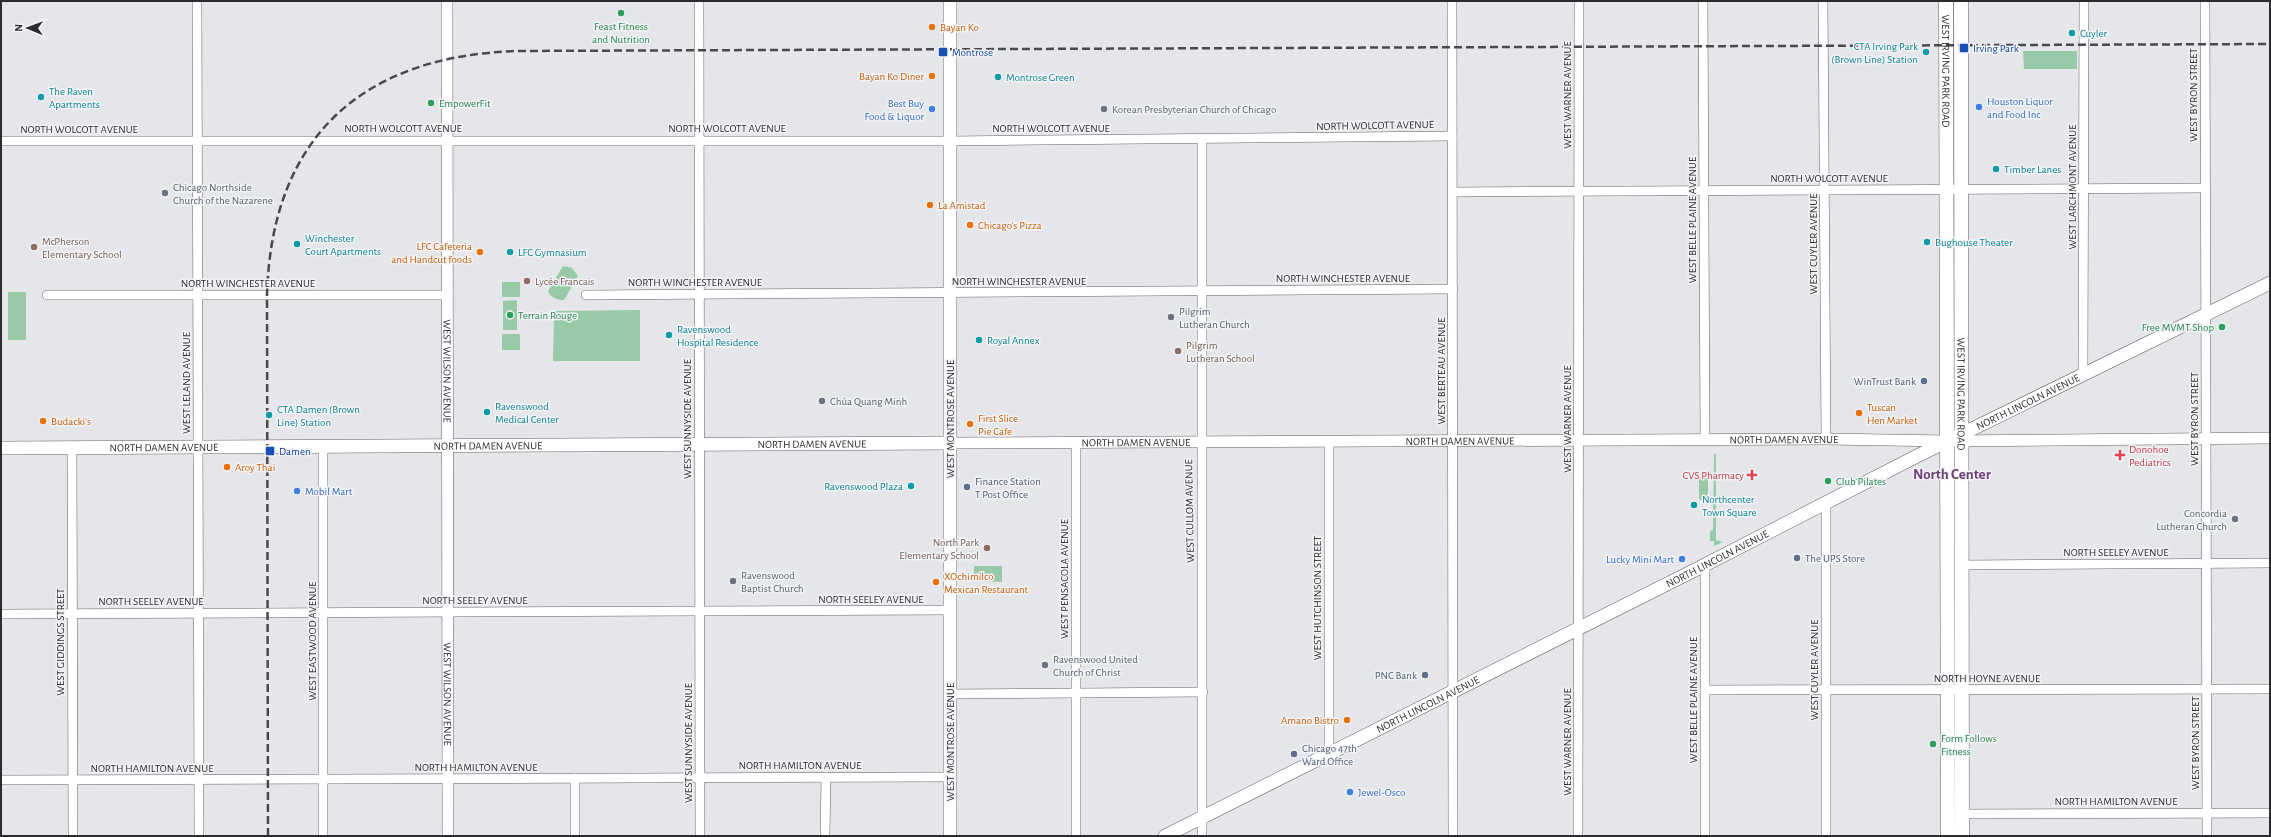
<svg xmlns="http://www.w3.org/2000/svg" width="2271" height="837" font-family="'Alegreya Sans',sans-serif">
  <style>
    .green { fill: #98caa7 }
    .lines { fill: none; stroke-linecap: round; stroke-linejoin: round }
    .minor-casing { stroke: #606163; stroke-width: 10 }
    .tertiary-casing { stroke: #606163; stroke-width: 12 }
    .secondary-casing { stroke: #606163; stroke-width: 14 }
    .primary-casing { stroke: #606163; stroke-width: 15 }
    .minor { stroke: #fff; stroke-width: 9 }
    .tertiary { stroke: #fff; stroke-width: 11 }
    .secondary { stroke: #fff; stroke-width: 13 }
    .primary { stroke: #fff; stroke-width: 14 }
    .rail { stroke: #48494b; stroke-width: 2.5; stroke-dasharray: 8 4; stroke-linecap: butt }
    .leisure-dot { fill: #2e9e5b; stroke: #f2f3f6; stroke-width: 1.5 }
    .food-dot { fill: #e8710a; stroke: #f2f3f6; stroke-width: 1.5 }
    .culture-dot { fill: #0f9aa8; stroke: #f2f3f6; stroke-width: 1.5 }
    .transit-dot { fill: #1a4fb4; stroke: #f2f3f6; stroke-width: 1.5 }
    .shop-dot { fill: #3f7fe0; stroke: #f2f3f6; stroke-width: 1.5 }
    .worship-dot { fill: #6b7280; stroke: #f2f3f6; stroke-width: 1.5 }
    .education-dot { fill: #8d6e63; stroke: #f2f3f6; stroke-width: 1.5 }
    .service-dot { fill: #5c6f8a; stroke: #f2f3f6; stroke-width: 1.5 }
    .health-dot { fill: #e0444e; stroke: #f2f3f6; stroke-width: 1.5 }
    .labels { text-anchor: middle; stroke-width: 3; stroke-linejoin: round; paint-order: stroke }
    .leisure-label { font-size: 11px; fill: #27864d; stroke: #f2f3f6; text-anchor: start }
    .food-label { font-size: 11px; fill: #c56008; stroke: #f2f3f6; text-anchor: start }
    .culture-label { font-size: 11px; fill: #0d838f; stroke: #f2f3f6; text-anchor: start }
    .transit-label { font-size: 11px; fill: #164399; stroke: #f2f3f6; text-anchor: start }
    .street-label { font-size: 11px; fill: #2b2c2d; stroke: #f2f3f6 }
    .shop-label { font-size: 11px; fill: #366cbe; stroke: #f2f3f6; text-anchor: start }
    .worship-label { font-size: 11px; fill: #5b616d; stroke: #f2f3f6; text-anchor: start }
    .education-label { font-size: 11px; fill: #785e54; stroke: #f2f3f6; text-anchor: start }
    .service-label { font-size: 11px; fill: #4e5e75; stroke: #f2f3f6; text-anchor: start }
    .health-label { font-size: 11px; fill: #be3a42; stroke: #f2f3f6; text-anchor: start }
    .district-label { font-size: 15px; font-weight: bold; fill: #6e4177; stroke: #f2f3f6 }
  </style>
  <rect width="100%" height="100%" fill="#e5e6e9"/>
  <g class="green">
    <polygon points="2023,51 2077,51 2077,69 2024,69"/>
    <path d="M563,266L572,268L578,276L564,300C557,300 551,298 548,291Z"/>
    <rect x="502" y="282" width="18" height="15"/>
    <rect x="8" y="292" width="18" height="48"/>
    <polygon points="517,300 517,330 503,330 503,301"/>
    <polygon points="640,310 640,361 553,361 554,311"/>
    <rect x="502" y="334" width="18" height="16"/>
    <polygon points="1714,454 1716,454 1716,540 1723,542 1714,546 1714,541 1710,541 1710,531 1713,530"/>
    <polygon points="1701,477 1706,477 1708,480 1708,499 1704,502 1699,499 1699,480"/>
    <polygon points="974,566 1002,566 1002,582 974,581"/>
  </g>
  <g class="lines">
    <g class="minor-casing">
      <g id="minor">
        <polyline points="197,1 199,836"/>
        <polyline points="699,1 700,836"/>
        <polyline points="1452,1 1453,836"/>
        <polyline points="1703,1 1705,440"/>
        <polyline points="1823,1 1826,439"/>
        <polyline points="2205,1 2207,836"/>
        <polyline points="1202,138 1202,836"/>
        <polyline points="1,141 950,141 1452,136"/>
        <polyline points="1453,192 2205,188"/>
        <polyline points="47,295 448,295"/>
        <polyline points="586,295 1453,289"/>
        <polyline points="2083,373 2084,1"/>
        <polyline points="323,447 323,836"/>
        <polyline points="72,448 73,836"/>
        <polyline points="1961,565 2270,563"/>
        <polyline points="1,614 950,610"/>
        <polyline points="1705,690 2270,689"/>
        <polyline points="950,694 1203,692"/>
        <polyline points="1329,754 1329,442"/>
        <polyline points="575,778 575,836"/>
        <polyline points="1,780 950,777"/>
        <polyline points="1962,814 2270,813"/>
        <polyline points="825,836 826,777"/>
        <polyline points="1076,836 1076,443"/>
        <polyline points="1578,836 1579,1"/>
        <polyline points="1705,836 1705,565"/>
        <polyline points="1826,836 1826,504"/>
      </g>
    </g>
    <g class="tertiary-casing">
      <g id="tertiary">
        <path id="s1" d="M447,1L448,836"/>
        <path id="s2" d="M950,443L1826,439L1947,441L2270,438"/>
      </g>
    </g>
    <g class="secondary-casing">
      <g id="secondary">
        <polyline points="950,1 950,836"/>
        <path id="s3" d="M1,448L950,443"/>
        <path id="s4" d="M1165,836L1691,572L1919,455L2270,283"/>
      </g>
    </g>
    <g class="primary-casing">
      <g id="primary">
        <path id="s5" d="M1946,1L1948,836"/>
        <path id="s6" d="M1961,1L1962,836"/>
      </g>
    </g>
    <use href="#minor" class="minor"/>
    <use href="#tertiary" class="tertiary"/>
    <use href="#secondary" class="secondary"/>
    <use href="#primary" class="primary"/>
    <path class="rail" d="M268,836L267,296C271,138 361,56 517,51L2270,44"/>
  </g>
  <g class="leisure-dot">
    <circle cx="621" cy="13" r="4"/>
    <circle cx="431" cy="103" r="4"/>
    <circle cx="510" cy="315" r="4"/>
    <circle cx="2222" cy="327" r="4"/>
    <circle cx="1828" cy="481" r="4"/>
    <circle cx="1933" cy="744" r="4"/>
  </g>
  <g class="food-dot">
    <circle cx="932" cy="27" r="4"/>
    <circle cx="932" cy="76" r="4"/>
    <circle cx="930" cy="205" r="4"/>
    <circle cx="970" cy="225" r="4"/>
    <circle cx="480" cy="252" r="4"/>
    <circle cx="1859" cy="413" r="4"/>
    <circle cx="43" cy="421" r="4"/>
    <circle cx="970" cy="424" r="4"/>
    <circle cx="227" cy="467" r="4"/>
    <circle cx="936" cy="582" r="4"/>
    <circle cx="1347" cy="720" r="4"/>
  </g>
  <g class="culture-dot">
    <circle cx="2072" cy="33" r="4"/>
    <circle cx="1926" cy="52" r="4"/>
    <circle cx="998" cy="77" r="4"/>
    <circle cx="41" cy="97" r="4"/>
    <circle cx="1996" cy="169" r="4"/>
    <circle cx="1927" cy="242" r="4"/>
    <circle cx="297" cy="244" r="4"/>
    <circle cx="510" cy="252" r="4"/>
    <circle cx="669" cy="335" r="4"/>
    <circle cx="979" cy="340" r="4"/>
    <circle cx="487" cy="412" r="4"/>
    <circle cx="269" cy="415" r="4"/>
    <circle cx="911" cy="486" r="4"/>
    <circle cx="1694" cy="505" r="4"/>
  </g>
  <g class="transit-dot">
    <rect x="1959" y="43" width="10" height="10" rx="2"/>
    <rect x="938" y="47" width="10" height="10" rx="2"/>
    <rect x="265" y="446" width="10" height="10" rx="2"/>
  </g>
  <g class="shop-dot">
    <circle cx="1979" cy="107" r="4"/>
    <circle cx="932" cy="109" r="4"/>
    <circle cx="297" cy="491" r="4"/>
    <circle cx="1682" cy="559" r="4"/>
    <circle cx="1350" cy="792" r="4"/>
  </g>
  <g class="worship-dot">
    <circle cx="1104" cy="109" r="4"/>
    <circle cx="165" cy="193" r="4"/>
    <circle cx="1171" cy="317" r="4"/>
    <circle cx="822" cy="401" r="4"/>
    <circle cx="2235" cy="519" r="4"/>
    <circle cx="733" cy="581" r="4"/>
    <circle cx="1045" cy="665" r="4"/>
  </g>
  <g class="education-dot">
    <circle cx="34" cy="247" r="4"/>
    <circle cx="527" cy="281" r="4"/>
    <circle cx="1178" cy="351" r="4"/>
    <circle cx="987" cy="548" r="4"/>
  </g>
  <g class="service-dot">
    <circle cx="1924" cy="381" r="4"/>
    <circle cx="967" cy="487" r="4"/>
    <circle cx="1797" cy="558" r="4"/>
    <circle cx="1425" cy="675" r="4"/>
    <circle cx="1294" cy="754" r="4"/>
  </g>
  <g class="health-dot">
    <path d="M2118 449h4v4h4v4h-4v4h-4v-4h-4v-4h4z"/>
    <path d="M1750 469h4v4h4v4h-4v4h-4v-4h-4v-4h4z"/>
  </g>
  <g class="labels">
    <g class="leisure-label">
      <text x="621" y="30" text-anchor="middle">Feast Fitness<tspan x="621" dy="13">and Nutrition</tspan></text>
      <text x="439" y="107">EmpowerFit</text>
      <text x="518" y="319">Terrain Rouge</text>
      <text x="2214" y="331" text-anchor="end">Free MVMT Shop</text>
      <text x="1836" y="485">Club Pilates</text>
      <text x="1941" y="742">Form Follows<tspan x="1941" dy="13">Fitness</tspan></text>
    </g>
    <g class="food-label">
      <text x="940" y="31">Bayan Ko</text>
      <text x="924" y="80" text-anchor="end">Bayan Ko Diner</text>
      <text x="938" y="209">La Amistad</text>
      <text x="978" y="229">Chicago's Pizza</text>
      <text x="472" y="250" text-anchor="end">LFC Cafeteria<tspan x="472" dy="13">and Handcut foods</tspan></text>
      <text x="1867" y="411">Tuscan<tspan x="1867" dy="13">Hen Market</tspan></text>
      <text x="978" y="422">First Slice<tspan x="978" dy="13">Pie Cafe</tspan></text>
      <text x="51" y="425">Budacki's</text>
      <text x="235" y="471">Aroy Thai</text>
      <text x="944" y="580">XOchimilco<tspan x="944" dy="13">Mexican Restaurant</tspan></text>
      <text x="1339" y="724" text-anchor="end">Amano Bistro</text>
    </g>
    <g class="culture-label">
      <text x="2080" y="37">Cuyler</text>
      <text x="1918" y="50" text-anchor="end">CTA Irving Park<tspan x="1918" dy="13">(Brown Line) Station</tspan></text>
      <text x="1006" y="81">Montrose Green</text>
      <text x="49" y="95">The Raven<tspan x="49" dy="13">Apartments</tspan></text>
      <text x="2004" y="173">Timber Lanes</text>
      <text x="305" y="242">Winchester<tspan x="305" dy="13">Court Apartments</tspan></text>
      <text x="1935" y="246">Bughouse Theater</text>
      <text x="518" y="256">LFC Gymnasium</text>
      <text x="677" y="333">Ravenswood<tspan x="677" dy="13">Hospital Residence</tspan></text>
      <text x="987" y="344">Royal Annex</text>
      <text x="495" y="410">Ravenswood<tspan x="495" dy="13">Medical Center</tspan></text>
      <text x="277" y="413">CTA Damen (Brown<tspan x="277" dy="13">Line) Station</tspan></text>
      <text x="903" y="490" text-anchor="end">Ravenswood Plaza</text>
      <text x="1702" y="503">Northcenter<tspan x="1702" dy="13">Town Square</tspan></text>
    </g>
    <g class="transit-label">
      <text x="1973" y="52">Irving Park</text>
      <text x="952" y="56">Montrose</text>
      <text x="279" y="455">Damen</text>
    </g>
    <g class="street-label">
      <text dy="4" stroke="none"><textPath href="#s5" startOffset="70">WEST IRVING PARK ROAD</textPath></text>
      <text transform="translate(1567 95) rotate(-90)" y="4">WEST WARNER AVENUE</text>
      <text transform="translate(2193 95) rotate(-90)" y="4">WEST BYRON STREET</text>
      <text transform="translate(1375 125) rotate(-1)" y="4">NORTH WOLCOTT AVENUE</text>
      <text x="403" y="132">NORTH WOLCOTT AVENUE</text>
      <text x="727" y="132">NORTH WOLCOTT AVENUE</text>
      <text x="1051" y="132">NORTH WOLCOTT AVENUE</text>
      <text x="79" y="133">NORTH WOLCOTT AVENUE</text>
      <text x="1829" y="182">NORTH WOLCOTT AVENUE</text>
      <text transform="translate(2072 187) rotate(-90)" y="4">WEST LARCHMONT AVENUE</text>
      <text transform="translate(1692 220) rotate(-90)" y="4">WEST BELLE PLAINE AVENUE</text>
      <text transform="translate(1813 244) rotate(-90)" y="4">WEST CUYLER AVENUE</text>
      <text x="1343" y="282">NORTH WINCHESTER AVENUE</text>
      <text x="1019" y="285">NORTH WINCHESTER AVENUE</text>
      <text x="695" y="286">NORTH WINCHESTER AVENUE</text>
      <text x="248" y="287">NORTH WINCHESTER AVENUE</text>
      <text dy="4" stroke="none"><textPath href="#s1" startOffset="370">WEST WILSON AVENUE</textPath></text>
      <text transform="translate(1441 371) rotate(-90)" y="4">WEST BERTEAU AVENUE</text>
      <text transform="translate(186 383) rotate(-90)" y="4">WEST LELAND AVENUE</text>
      <text dy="4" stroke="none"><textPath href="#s6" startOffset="393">WEST IRVING PARK ROAD</textPath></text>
      <text dy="4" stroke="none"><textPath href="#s4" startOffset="966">NORTH LINCOLN AVENUE</textPath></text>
      <text transform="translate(687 419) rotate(-90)" y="4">WEST SUNNYSIDE AVENUE</text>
      <text transform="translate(950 419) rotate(-90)" y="4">WEST MONTROSE AVENUE</text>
      <text transform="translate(1567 419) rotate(-90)" y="4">WEST WARNER AVENUE</text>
      <text transform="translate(2194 419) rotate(-90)" y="4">WEST BYRON STREET</text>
      <text dy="4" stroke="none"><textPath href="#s2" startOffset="834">NORTH DAMEN AVENUE</textPath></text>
      <text dy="4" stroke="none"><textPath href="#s2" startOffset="510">NORTH DAMEN AVENUE</textPath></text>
      <text dy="4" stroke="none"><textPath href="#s2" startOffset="186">NORTH DAMEN AVENUE</textPath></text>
      <text dy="4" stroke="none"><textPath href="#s3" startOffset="811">NORTH DAMEN AVENUE</textPath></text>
      <text dy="4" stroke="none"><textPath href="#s3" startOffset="487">NORTH DAMEN AVENUE</textPath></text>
      <text dy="4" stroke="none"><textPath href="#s3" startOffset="163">NORTH DAMEN AVENUE</textPath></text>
      <text transform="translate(1189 511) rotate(-91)" y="4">WEST CULLOM AVENUE</text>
      <text x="2116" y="556">NORTH SEELEY AVENUE</text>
      <text dy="4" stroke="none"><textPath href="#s4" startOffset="618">NORTH LINCOLN AVENUE</textPath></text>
      <text transform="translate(1064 579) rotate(-90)" y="4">WEST PENSACOLA AVENUE</text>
      <text transform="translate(1317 598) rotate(-90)" y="4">WEST HUTCHINSON STREET</text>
      <text x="871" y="603">NORTH SEELEY AVENUE</text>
      <text x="475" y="604">NORTH SEELEY AVENUE</text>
      <text x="151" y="605">NORTH SEELEY AVENUE</text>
      <text transform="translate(312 641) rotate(-90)" y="4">WEST EASTWOOD AVENUE</text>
      <text transform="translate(60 642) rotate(-90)" y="4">WEST GIDDINGS STREET</text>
      <text transform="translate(1814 670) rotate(-90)" y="4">WEST CUYLER AVENUE</text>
      <text x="1987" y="682">NORTH HOYNE AVENUE</text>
      <text dy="4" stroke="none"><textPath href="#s1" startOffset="693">WEST WILSON AVENUE</textPath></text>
      <text transform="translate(1693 700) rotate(-90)" y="4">WEST BELLE PLAINE AVENUE</text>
      <text dy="4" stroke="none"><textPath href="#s4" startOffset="294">NORTH LINCOLN AVENUE</textPath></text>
      <text transform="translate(950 742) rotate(-90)" y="4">WEST MONTROSE AVENUE</text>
      <text transform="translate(1567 742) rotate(-90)" y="4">WEST WARNER AVENUE</text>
      <text transform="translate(688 743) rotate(-90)" y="4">WEST SUNNYSIDE AVENUE</text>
      <text transform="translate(2195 743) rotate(-90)" y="4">WEST BYRON STREET</text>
      <text x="800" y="769">NORTH HAMILTON AVENUE</text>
      <text x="476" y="771">NORTH HAMILTON AVENUE</text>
      <text x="152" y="772">NORTH HAMILTON AVENUE</text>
      <text x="2116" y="805">NORTH HAMILTON AVENUE</text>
    </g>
    <g class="shop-label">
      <text x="1987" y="105">Houston Liquor<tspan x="1987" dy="13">and Food Inc</tspan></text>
      <text x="924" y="107" text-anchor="end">Best Buy<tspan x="924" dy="13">Food &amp; Liquor</tspan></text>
      <text x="305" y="495">Mobil Mart</text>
      <text x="1674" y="563" text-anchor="end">Lucky Mini Mart</text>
      <text x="1358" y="796">Jewel-Osco</text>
    </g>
    <g class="worship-label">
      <text x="1112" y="113">Korean Presbyterian Church of Chicago</text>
      <text x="173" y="191">Chicago Northside<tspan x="173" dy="13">Church of the Nazarene</tspan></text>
      <text x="1179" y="315">Pilgrim<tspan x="1179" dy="13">Lutheran Church</tspan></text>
      <text x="830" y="405">Chùa Quang Minh</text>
      <text x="2227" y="517" text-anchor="end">Concordia<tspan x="2227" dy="13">Lutheran Church</tspan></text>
      <text x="741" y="579">Ravenswood<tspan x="741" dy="13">Baptist Church</tspan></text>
      <text x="1053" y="663">Ravenswood United<tspan x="1053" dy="13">Church of Christ</tspan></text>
    </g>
    <g class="education-label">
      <text x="42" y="245">McPherson<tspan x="42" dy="13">Elementary School</tspan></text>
      <text x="535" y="285">Lycée Francais</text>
      <text x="1186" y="349">Pilgrim<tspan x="1186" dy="13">Lutheran School</tspan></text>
      <text x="979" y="546" text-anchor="end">North Park<tspan x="979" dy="13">Elementary School</tspan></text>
    </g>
    <g class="service-label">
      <text x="1916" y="385" text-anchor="end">WinTrust Bank</text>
      <text x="975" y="485">Finance Station<tspan x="975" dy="13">T Post Office</tspan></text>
      <text x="1805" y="562">The UPS Store</text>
      <text x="1417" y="679" text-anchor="end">PNC Bank</text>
      <text x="1302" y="752">Chicago 47th<tspan x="1302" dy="13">Ward Office</tspan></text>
    </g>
    <g class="health-label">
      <text x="2129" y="453">Donohoe<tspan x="2129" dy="13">Pediatrics</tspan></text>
      <text x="1744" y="479" text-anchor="end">CVS Pharmacy</text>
    </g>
    <g class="district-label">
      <text x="1952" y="479">North Center</text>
    </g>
  </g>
  <rect width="2271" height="837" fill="none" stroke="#2b2c2d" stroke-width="4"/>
  <g transform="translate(28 28) rotate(271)" stroke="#f2f3f6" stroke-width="3" paint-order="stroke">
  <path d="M0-3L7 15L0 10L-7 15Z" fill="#2b2c2d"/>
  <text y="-6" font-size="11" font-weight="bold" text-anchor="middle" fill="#2b2c2d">N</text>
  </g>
</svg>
